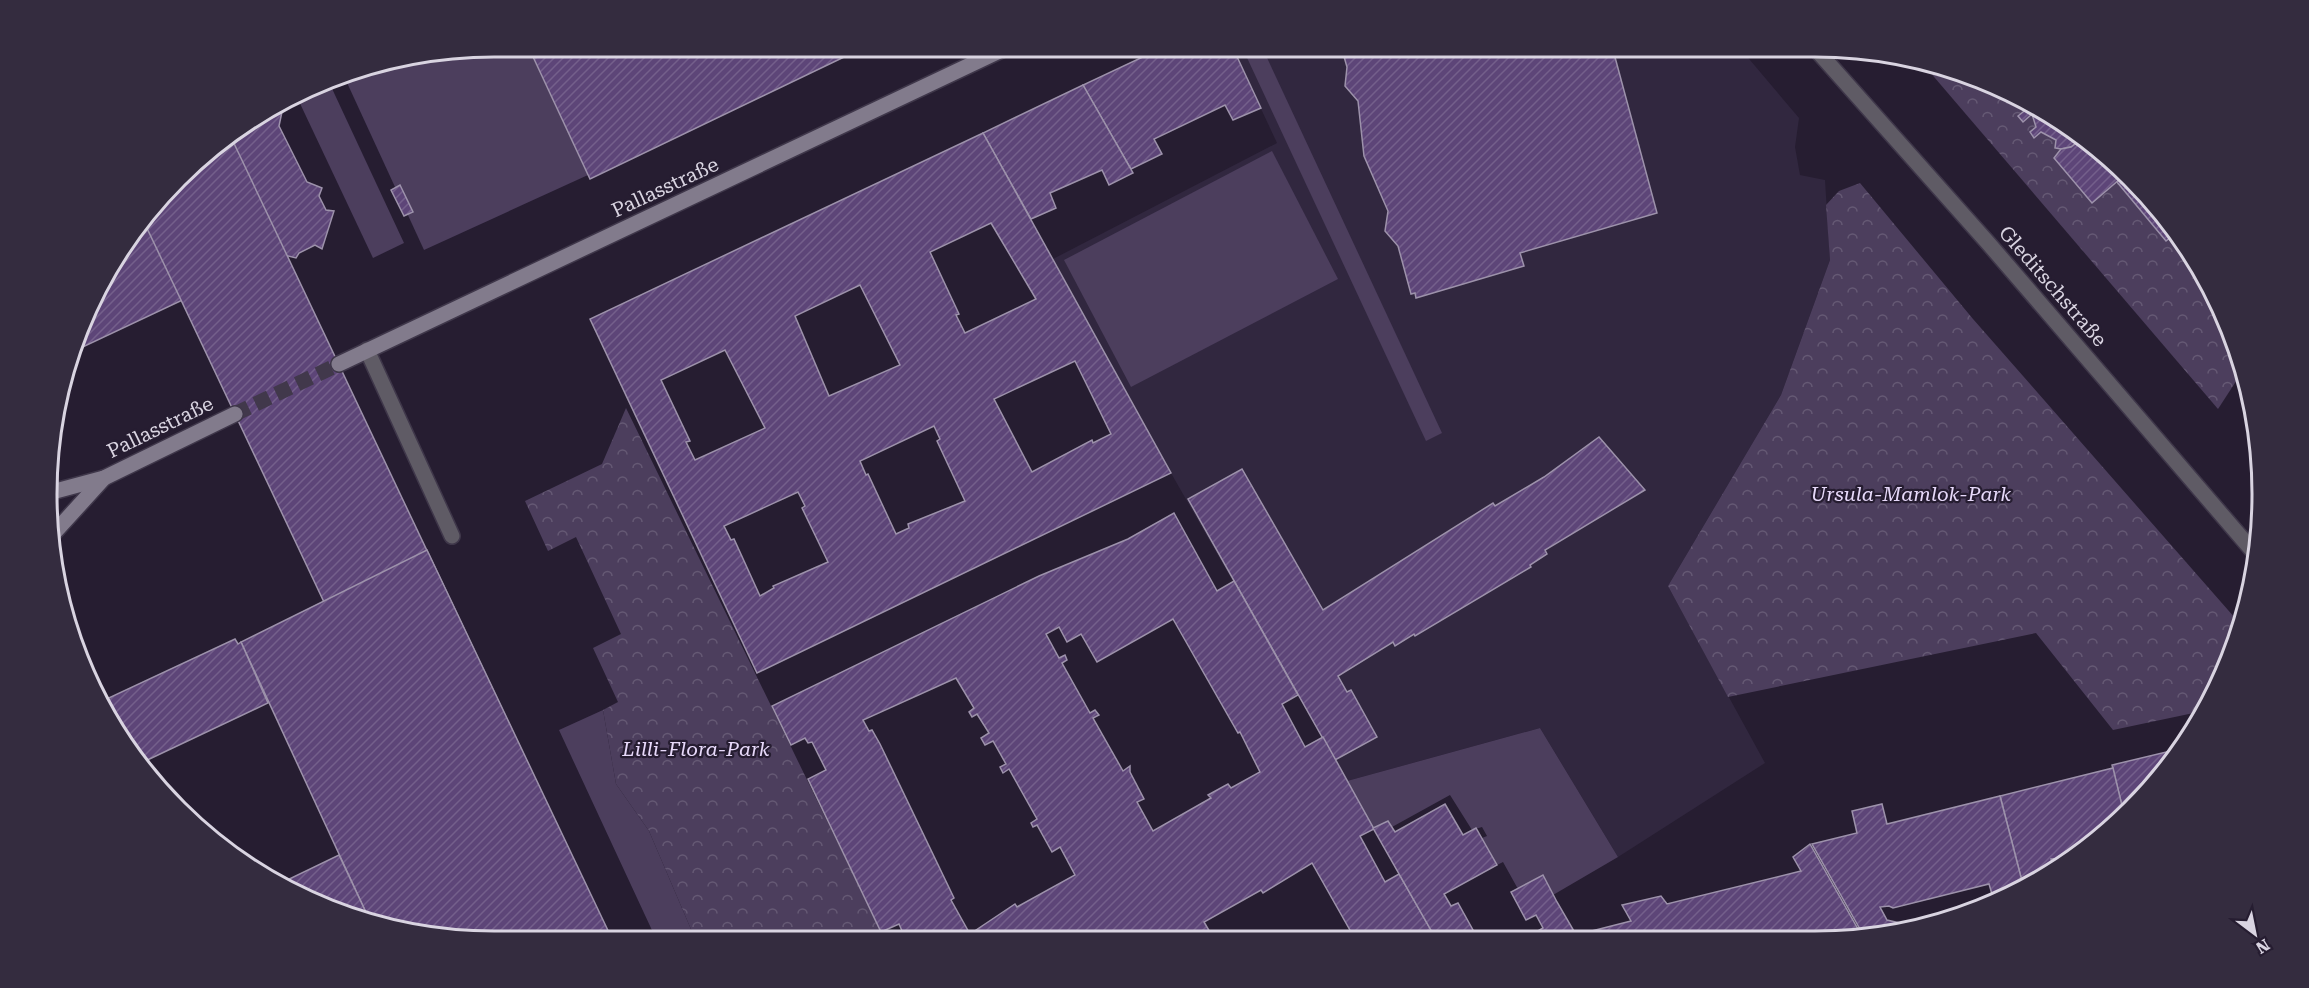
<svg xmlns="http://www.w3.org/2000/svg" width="2309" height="988" font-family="'Roboto Serif',serif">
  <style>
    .built { fill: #31273f }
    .park { fill: url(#park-crowns) }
    .garden { fill: #4c3e5d }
    .building { fill: url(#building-hatch); stroke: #9d92ab; stroke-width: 1.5; fill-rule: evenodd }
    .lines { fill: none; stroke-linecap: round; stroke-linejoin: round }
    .secondary-tunnel { stroke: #41384b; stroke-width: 15; stroke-dasharray: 15 8; stroke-linecap: butt }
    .lane-casing { stroke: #3f374a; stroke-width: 18 }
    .street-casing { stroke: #3f374a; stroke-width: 18 }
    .secondary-casing { stroke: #3f374a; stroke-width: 18 }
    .lane { stroke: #5f5b65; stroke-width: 15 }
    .street { stroke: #5f5b65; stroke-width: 15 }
    .secondary { stroke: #827b8c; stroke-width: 15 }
    .labels { text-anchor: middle; stroke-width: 4.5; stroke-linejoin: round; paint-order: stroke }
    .street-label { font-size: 20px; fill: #d9d4e1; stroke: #261d31 }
    .park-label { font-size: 20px; font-style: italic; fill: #e7d9fa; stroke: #261d31 }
    .rim { fill: none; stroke: #d9d4e1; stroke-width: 3 }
  </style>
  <defs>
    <pattern id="park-crowns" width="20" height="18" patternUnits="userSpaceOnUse" patternTransform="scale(1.5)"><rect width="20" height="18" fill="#4c3e5d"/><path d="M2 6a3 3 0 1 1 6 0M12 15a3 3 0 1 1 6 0" fill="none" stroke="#655974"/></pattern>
    <pattern id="building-hatch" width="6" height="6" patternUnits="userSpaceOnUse" patternTransform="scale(1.5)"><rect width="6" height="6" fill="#5d4578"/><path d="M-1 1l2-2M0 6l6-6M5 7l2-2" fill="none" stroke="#745f8b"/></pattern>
  </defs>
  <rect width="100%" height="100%" fill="#261d31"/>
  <polygon class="built" points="1232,47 1739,47 1799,118 1795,147 1800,175 1825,180 1830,260 1781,395 1668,586 1765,763 1618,857 1540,728 1347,781 1171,473 1053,259 1277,143"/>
  <g class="park">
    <polygon points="1923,64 1959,70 2038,106 2110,157 2170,221 2216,296 2244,369 2218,409"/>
    <polygon points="1860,183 1973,319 2242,626 2239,638 2203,711 2113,730 2036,633 1728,697 1668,586 1781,395 1830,260 1826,205 1839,191"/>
    <polygon points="626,408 885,940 696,941 649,831 616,784 603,710 618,702 593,648 621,634 576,537 548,551 525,501 602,464"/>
  </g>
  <g class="garden">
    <polygon points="494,47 528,47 588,175 424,250 343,74"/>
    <polygon points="1242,47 1262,47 1442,433 1426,441"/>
    <polygon points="328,80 404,243 373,258 296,95"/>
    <polygon points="1272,151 1338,279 1131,387 1064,260"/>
    <polygon points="603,710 616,784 649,831 696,941 657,941 559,730"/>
    <polygon points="1540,728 1618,857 1553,895 1542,875 1518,889 1503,862 1497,865 1482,838 1487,836 1482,827 1472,830 1450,795 1392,827 1388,821 1374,829 1347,781"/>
  </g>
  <g class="building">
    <polygon points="528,46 691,46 692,49 697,46 867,46 590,179"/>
    <polygon points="1166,46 1232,46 1261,108 1233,120 1225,105 1154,139 1162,154 1131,169 1083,85"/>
    <polygon points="1341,46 1612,46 1657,213 1520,253 1524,266 1416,298 1415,293 1411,294 1398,246 1385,231 1388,211 1364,156 1358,101 1345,86 1347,67"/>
    <polygon points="1083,85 1133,173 1109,185 1102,170 1050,193 1056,208 1031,219 983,133"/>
    <polygon points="2020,98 2038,106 2083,138 2071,147 2061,149 2055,148 2056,140 2041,132 2034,138 2030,132 2036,127 2032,114 2023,122 2018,116 2028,108"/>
    <polygon points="275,104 283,107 279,126 307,182 322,188 319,196 326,210 334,211 322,249 315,245 299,253 296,258 280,254 70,353 106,271 199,157"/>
    <path d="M983,133L1171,473L757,673L590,319ZM991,223L1036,299L965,333L956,315L959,314L930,252ZM860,285L900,365L829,396L795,316ZM725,350L765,428L695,460L686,442L690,441L661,380ZM1075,361L1111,434L1093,443L1092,440L1032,472L994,399ZM934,426L940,439L937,441L965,501L908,524L909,528L896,534L868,474L866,475L860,461ZM798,492L805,506L802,508L828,562L773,586L774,588L760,596L734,539L731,540L724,526Z"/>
    <polygon points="230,135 612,941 484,940 145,224 199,157"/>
    <polygon points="2083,138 2117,165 2112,171 2120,179 2092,203 2054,158 2061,149 2071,147"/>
    <polygon points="2117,165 2170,221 2177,232 2166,241 2117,182 2120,179 2112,171"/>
    <polygon points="400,185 413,212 404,216 391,190"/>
    <polygon points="1599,437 1645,490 1545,550 1547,554 1530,565 1531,567 1415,636 1414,634 1395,646 1393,642 1338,676 1347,692 1351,690 1377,737 1335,760 1188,499 1242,469 1323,610 1493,503 1495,506 1544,477"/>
    <path d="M1174,513L1217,591L1234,581L1298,695L1282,704L1305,747L1323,737L1374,829L1360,836L1385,882L1399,874L1436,939H1355L1312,863L1263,893L1261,890L1204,922L1214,939L906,940L899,924L881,932L808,779L826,770L812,742L808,743L805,738L791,745L772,706L1039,576L1128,539ZM1173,619L1238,733L1240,732L1260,772L1231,788L1228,784L1208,795L1211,798L1153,831L1137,802L1144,799L1130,772V766L1123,771L1093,718L1099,715L1095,710L1090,713L1062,663L1067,660L1065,655L1059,658L1046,634L1059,627L1067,642L1081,634L1097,662ZM956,678L974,708L969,712L972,717L977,714L989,733L981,738L985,745L993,741L1006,764L1000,767L1003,773L1009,769L1037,819L1031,823L1033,827L1037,825L1052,852L1060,847L1075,875L1017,907L1015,904L970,934L951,900L954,898L880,744L872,730L869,731L863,720Z"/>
    <polygon points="427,550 613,941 494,942 370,921 241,642"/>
    <polygon points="235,639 238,644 241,642 268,703 141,763 122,742 100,702"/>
    <polygon points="2183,748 2124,814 2112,765"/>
    <polygon points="2113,768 2124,814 2110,831 2066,858 2051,859 2053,866 2023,885 2000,796"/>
    <polygon points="2000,796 2023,885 1994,901 1989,884 1893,908 1889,906 1880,907 1887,920 1904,924 1906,929 1865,938 1812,844 1857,833 1852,811 1882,804 1887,824"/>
    <polygon points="1445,804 1463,835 1476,828 1497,865 1444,894 1451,906 1458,903 1478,939 1436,939 1373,828 1388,821 1395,832"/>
    <polygon points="1810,844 1863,938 1578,938 1576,935 1631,921 1622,905 1661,896 1667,904 1801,871 1793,857"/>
    <polygon points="339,855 370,921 350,918 283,882"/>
    <polygon points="1543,875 1557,902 1578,938 1524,939 1543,928 1536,915 1526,920 1511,892"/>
  </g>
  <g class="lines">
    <polyline class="secondary-tunnel" points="235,414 339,364"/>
    <g class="lane-casing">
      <polyline id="lane" points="367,350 452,536"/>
    </g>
    <g class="street-casing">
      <polyline id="street" points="1813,46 1989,244 2258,557"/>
    </g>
    <g class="secondary-casing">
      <g id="secondary">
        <polyline points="339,364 1010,46"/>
        <polyline points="52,492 104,478 235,414"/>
        <polyline points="54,533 104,478"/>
      </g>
    </g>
    <use href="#lane" class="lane"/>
    <use href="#street" class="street"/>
    <use href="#secondary" class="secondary"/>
  </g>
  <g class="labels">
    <g class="street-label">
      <text transform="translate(665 187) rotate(-25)" y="7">Pallasstraße</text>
      <text transform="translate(2053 286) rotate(49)" y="7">Gleditschstraße</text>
      <text transform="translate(160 427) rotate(-26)" y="7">Pallasstraße</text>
    </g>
    <g class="park-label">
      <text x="1911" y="501">Ursula-Mamlok-Park</text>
      <text x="696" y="756">Lilli-Flora-Park</text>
    </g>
  </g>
  <path d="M0 0H2309V988H0ZM494 57H1815A437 437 0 0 1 2252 494V494A437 437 0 0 1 1815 931H494A437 437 0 0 1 57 494V494A437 437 0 0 1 494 57Z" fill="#342c3f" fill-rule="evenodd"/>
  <path class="rim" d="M494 57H1815A437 437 0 0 1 2252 494V494A437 437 0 0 1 1815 931H494A437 437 0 0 1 57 494V494A437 437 0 0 1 494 57Z"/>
  <g transform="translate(2255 934) rotate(148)" stroke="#261d31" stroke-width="4.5" paint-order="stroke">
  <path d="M0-4.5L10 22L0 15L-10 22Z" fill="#d9d4e1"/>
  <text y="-9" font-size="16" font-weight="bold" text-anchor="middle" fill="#d9d4e1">N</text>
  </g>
</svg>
